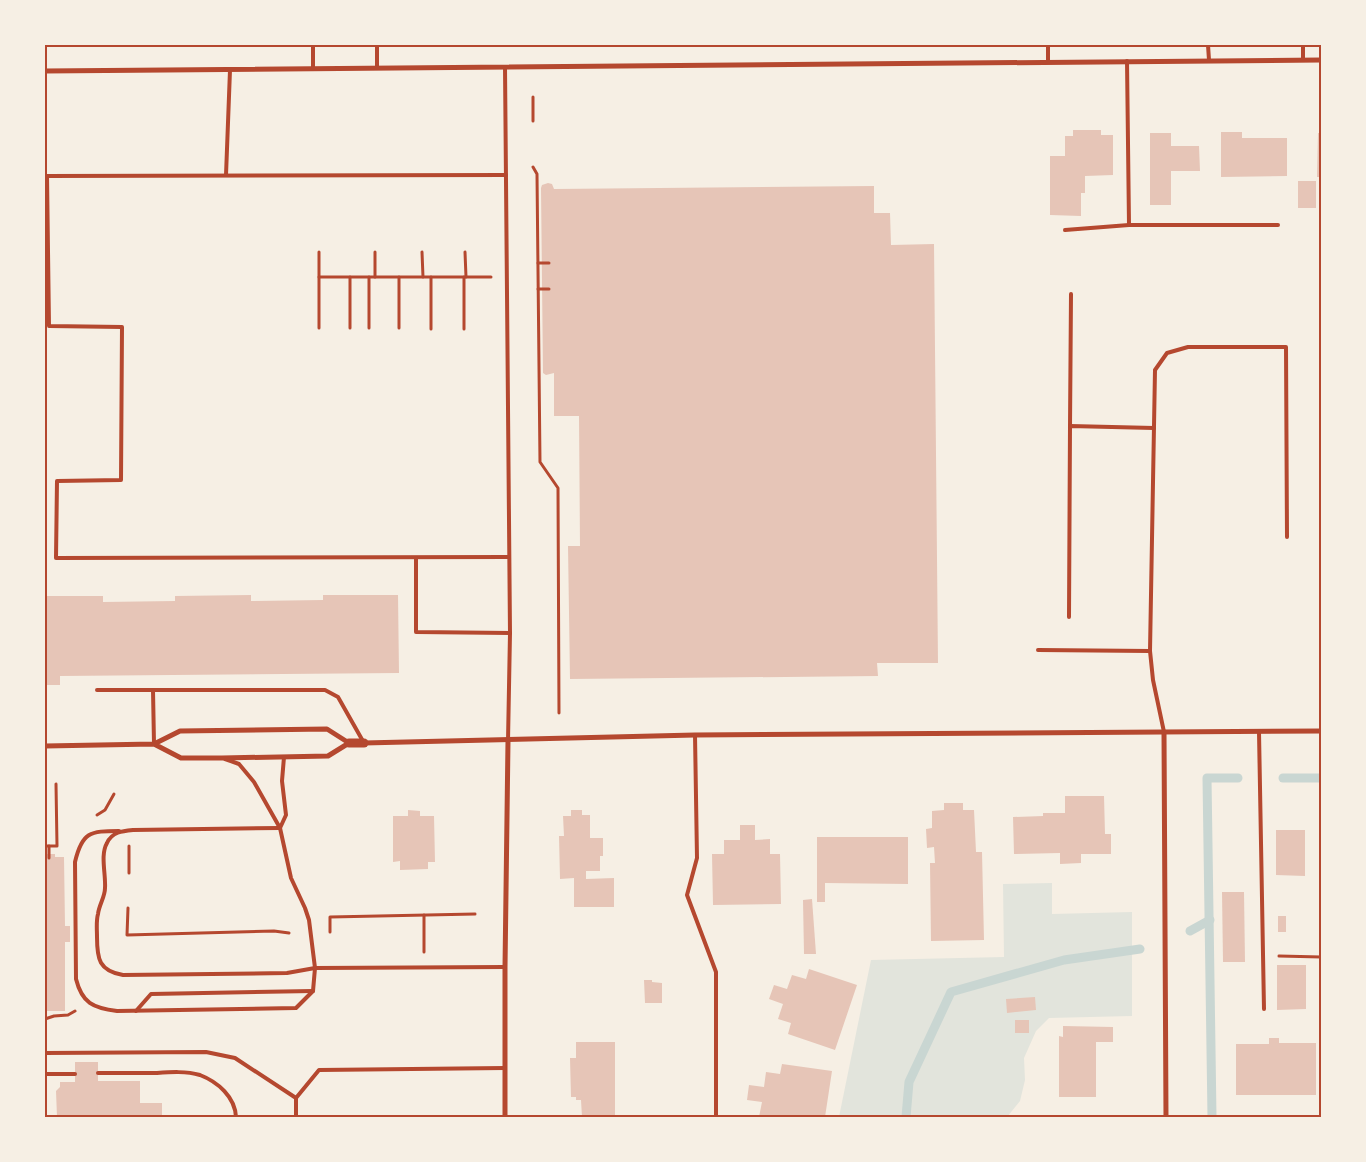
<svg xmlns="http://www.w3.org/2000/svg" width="1366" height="1162" font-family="'Fira Sans Condensed',sans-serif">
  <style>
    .green { fill: #e2e4dc }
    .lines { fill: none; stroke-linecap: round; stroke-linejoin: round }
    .stream { stroke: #c9d6d2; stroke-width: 9 }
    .building { fill: #e6c5b7 }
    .path { stroke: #b5482f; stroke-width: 3 }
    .service { stroke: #b5482f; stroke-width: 4 }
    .minor { stroke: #b5482f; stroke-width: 5 }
    .tertiary { stroke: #b5482f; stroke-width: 9 }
    .neatline { fill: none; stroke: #b5482f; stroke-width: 2 }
  </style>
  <rect width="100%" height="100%" fill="#f6efe4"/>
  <polygon class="green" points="1052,883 1052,914 1132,912 1132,1016 1049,1018 1036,1031 1024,1058 1025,1080 1020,1101 1007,1117 839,1117 871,960 1004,957 1003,884"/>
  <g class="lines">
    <g class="stream">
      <polyline points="1283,778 1321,778"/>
      <polyline points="1190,931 1210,920"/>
      <polyline points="906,1117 909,1082 951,992 1064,960 1140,949"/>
      <polyline points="1212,1117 1207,778 1238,778"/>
    </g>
  </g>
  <g class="building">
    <polygon points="1073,130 1101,130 1101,135 1113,135 1113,175 1085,176 1085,193 1081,193 1081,216 1050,215 1050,156 1065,156 1065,136 1073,136"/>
    <polygon points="1221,132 1242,132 1242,138 1287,138 1287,176 1221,177"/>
    <polygon points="1150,133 1171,133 1171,146 1199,146 1200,171 1171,171 1171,205 1150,205"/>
    <polygon points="1318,133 1321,133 1321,177 1317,177"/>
    <rect x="1298" y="181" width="18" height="27"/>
    <polygon points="548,183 552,184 554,189 874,186 874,213 890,213 891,245 934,244 938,663 877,663 878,676 570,679 568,546 580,546 579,416 554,416 554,373 546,375 543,373 541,188 542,185"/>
    <polygon points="251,595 251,601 323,600 323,595 398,595 399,673 60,676 60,685 45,685 45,596 103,596 103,602 175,601 175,596"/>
    <polygon points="1065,796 1104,796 1105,834 1111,834 1111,854 1081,854 1081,863 1060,864 1060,853 1014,854 1013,817 1043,816 1043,813 1065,813"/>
    <polygon points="944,803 963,803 963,810 974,810 976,852 982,852 984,940 931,941 930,863 935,863 934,847 927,848 926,829 932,828 932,811 944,810"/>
    <polygon points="408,810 420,811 420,816 434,816 435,862 428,862 428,869 400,870 400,861 393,862 393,816 408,816"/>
    <polygon points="571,810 582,810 582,815 590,815 590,838 603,838 603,856 600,856 600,871 586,871 586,879 614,878 614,907 574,907 574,878 560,879 559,836 564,836 563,816 571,816"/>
    <polygon points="740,825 755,825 755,840 770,839 770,854 780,854 781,904 713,905 712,854 724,854 724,840 740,840"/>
    <polygon points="1276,830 1305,830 1305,876 1276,875"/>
    <polygon points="817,837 908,837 908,884 825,883 825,902 817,902"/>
    <polygon points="45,854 55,854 55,857 64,857 65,926 70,926 70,942 65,942 65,1011 45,1011"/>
    <polygon points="1222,892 1244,892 1245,962 1223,962"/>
    <polygon points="812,899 816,954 804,954 803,900"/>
    <rect x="1278" y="916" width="8" height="16"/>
    <polygon points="1277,965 1306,965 1306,1009 1277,1010"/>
    <polygon points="809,969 857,985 835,1050 788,1034 791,1023 778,1019 783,1004 769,999 774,985 787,989 792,975 806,979"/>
    <polygon points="644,980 652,980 652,982 662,983 662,1003 645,1003"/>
    <polygon points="1035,997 1036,1010 1007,1013 1006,999"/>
    <rect x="1015" y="1020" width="14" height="13"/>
    <polygon points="1063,1026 1113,1027 1113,1042 1096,1042 1096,1097 1059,1097 1059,1036 1063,1037"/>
    <polygon points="1269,1038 1279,1038 1279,1043 1316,1043 1316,1095 1236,1095 1236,1044 1269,1044"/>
    <polygon points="576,1042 615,1042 615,1117 582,1117 581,1100 576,1100 576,1097 571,1097 570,1058 576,1058"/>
    <polygon points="75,1062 98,1062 98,1081 140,1081 140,1103 162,1103 162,1117 57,1117 56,1091 60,1087 60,1082 75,1082"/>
    <polygon points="782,1064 832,1071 825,1117 759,1117 762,1102 747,1100 749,1085 764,1087 766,1072 780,1074"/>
  </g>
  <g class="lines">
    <g class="path">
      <polyline points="533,121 533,97"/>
      <polyline points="533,167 537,174 540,462 558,488 559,713"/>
      <polyline points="319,252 319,328"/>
      <polyline points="375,252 375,277"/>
      <polyline points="422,252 423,277"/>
      <polyline points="465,252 466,277"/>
      <polyline points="538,263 549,263"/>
      <polyline points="319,277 491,277"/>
      <polyline points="350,277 350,328"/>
      <polyline points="369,277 369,328"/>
      <polyline points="399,277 399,328"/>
      <polyline points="431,277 431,329"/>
      <polyline points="464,277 464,329"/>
      <polyline points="538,289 549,289"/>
      <polyline points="97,815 105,810 114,794"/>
      <polyline points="45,846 57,846 56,784"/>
      <polyline points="49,846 49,858"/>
      <polyline points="129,846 129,873"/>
      <polyline points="128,908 127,935 274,931 289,933"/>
      <polyline points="424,915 424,952"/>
      <polyline points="330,932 330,917 475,914"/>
      <polyline points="1279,956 1321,957"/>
      <polyline points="45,1019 54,1016 68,1015 75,1011"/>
    </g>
    <g class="service">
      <polyline points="1208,45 1209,60"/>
      <polyline points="1303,45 1303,60"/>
      <polyline points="1127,61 1129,225 1278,225"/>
      <polyline points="1048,62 1048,45"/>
      <polyline points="505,67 510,633 508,741"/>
      <polyline points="377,68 377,45"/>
      <polyline points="313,69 313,45"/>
      <polyline points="226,175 230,70"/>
      <polyline points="506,175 47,176 49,326 122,327 121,480 57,481 56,558 509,557"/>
      <polyline points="1065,230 1129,225"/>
      <polyline points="1070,426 1071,294"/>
      <polyline points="416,558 416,632 510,633"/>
      <polyline points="1069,617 1070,426 1154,428"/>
      <polyline points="1038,650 1150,651"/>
      <polyline points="97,690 325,690 338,697 364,743"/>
      <polyline points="153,690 154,744"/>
      <polyline points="1164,732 1153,680 1150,651 1155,370 1167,353 1188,347 1286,347 1287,537"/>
      <polyline points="1259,732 1264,1009"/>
      <polyline points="695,735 697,858 687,895 716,972 716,1117"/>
      <path d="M280,828L133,830C122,831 112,832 107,843C100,855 106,874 105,888C105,897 99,905 98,914C96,921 97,929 97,937C97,959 99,971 123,975L287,973L315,968L505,967"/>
      <polyline points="280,828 286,815 282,781 284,757"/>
      <path d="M119,831C90,831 82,832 75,862L76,979C82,1003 93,1008 117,1011L296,1008L313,991L315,968L309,920L305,908L291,878L280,828L254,782L239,764L225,759"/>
      <polyline points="136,1011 151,994 313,991"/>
      <polyline points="45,1053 206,1052 235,1058 296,1098"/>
      <path d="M98,1073C118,1073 137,1073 157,1073C171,1072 186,1071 200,1075C218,1082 235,1097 236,1117"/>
      <polyline points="45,1074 75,1074"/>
      <polyline points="296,1117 296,1098 319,1070 505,1068"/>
    </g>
    <g class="minor">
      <polyline points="45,71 1321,60"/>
      <polyline points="1164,732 1166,1117"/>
      <polyline points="364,743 695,735 1321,731"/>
      <polyline points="45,746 154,744 180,731 327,729 349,743 328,756 222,758 181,758 154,744"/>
      <polyline points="505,1117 505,967 508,741"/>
    </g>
    <polyline class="tertiary" points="349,743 364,743"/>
  </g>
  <rect width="1366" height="1162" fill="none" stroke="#f6efe4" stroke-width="92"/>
  <rect x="46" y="46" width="1274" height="1070" class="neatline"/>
</svg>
